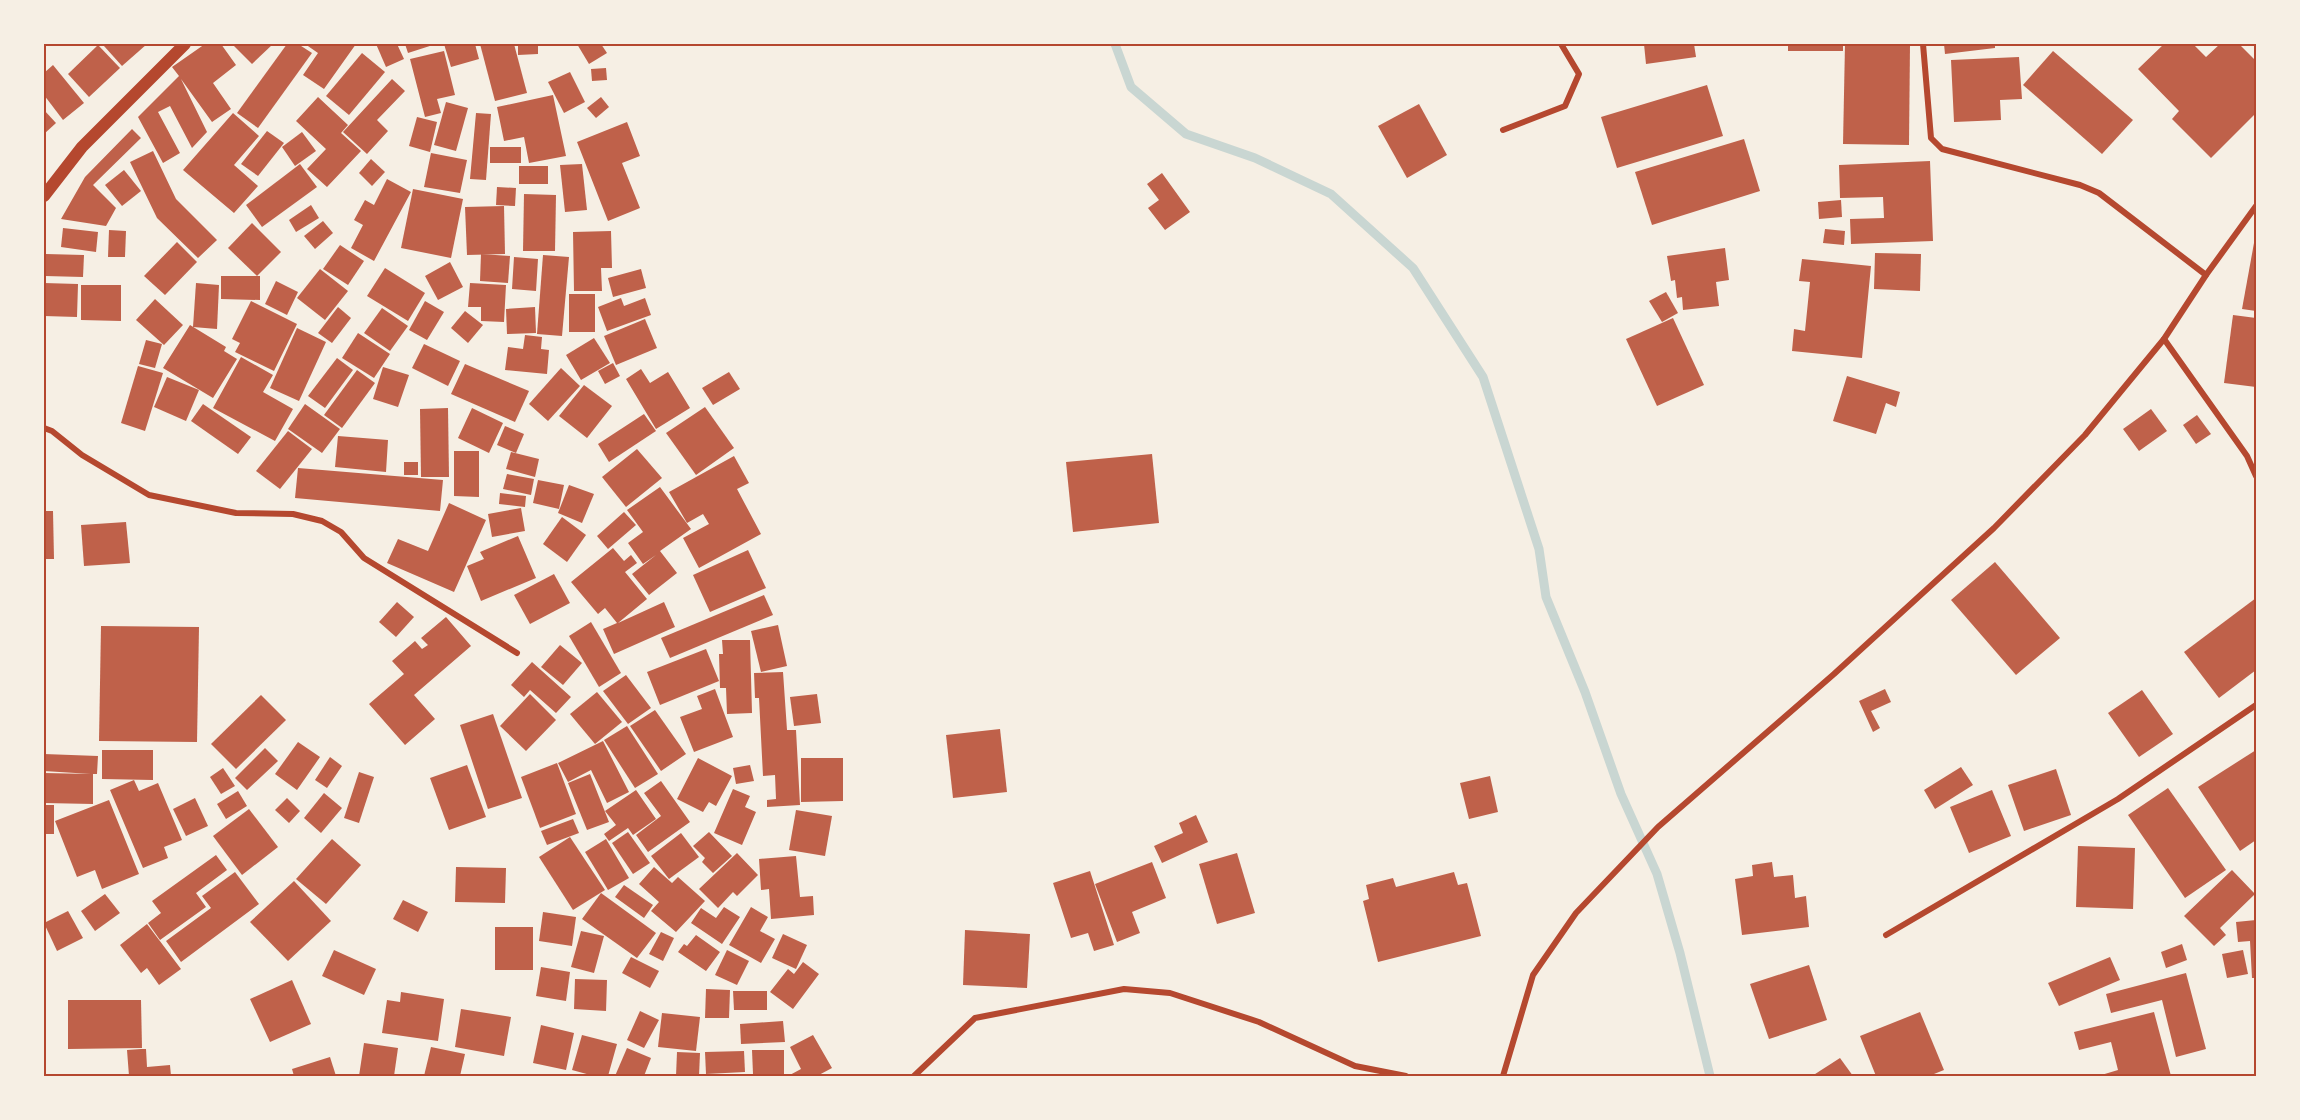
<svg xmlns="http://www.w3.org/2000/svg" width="2300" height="1120" font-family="Mulish,sans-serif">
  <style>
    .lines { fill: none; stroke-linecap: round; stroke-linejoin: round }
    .stream { stroke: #c9d6d2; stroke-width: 9 }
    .building { fill: #bf614a }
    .minor { stroke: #b5482f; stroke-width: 6 }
    .secondary { stroke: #b5482f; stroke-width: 12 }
    .neatline { fill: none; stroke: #b5482f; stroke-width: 2 }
  </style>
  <rect width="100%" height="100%" fill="#f6efe4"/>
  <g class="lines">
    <polyline class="stream" points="1115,44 1131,87 1186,134 1255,158 1331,194 1413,268 1483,377 1539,549 1546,597 1585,692 1621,794 1657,874 1680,953 1710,1076"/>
  </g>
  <g class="building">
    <polygon points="106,44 147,44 122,66 104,46"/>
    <polygon points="205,44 221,44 236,65 213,83 231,109 212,122 181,79 207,132 192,148 170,106 158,112 180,153 163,163 138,117 179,76 172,67"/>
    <polygon points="232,44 273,44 252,64"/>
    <polygon points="287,44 298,44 312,53 258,128 237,113"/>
    <polygon points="305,44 356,44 324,89 303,75 318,53"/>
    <polygon points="376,44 397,44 404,59 386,67"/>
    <polygon points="405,44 436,44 408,53"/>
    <polygon points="444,44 475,44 479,59 451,67"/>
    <polygon points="480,44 514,44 527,93 495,101"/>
    <polygon points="518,44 538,44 538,54 518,55"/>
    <polygon points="577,44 601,44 607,53 589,64"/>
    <polygon points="1644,44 1694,44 1696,57 1646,64"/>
    <rect x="1788" y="44" width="55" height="7"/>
    <polygon points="1845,44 1910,44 1909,145 1843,144"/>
    <polygon points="1944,44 1995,44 1995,48 1945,54"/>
    <polygon points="2164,44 2193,44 2206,57 2220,44 2239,44 2256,61 2256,113 2211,158 2172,119 2179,111 2138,69"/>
    <polygon points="98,45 120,68 89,97 68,74"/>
    <polygon points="444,51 455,95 437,99 441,113 425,117 410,59"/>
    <polygon points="2053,51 2133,120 2102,154 2023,85"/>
    <polygon points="362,53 385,72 349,115 326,96"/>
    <polygon points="2019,57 2022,99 2000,100 2001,120 1954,122 1951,60"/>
    <polygon points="53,65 84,103 63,120 44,95 44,73"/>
    <polygon points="606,68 607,80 592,81 591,69"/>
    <polygon points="570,72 585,102 564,113 548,82"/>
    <polygon points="392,79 405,91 377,120 388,131 367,154 343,132"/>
    <polygon points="1707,85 1723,136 1617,168 1601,117"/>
    <polygon points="553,95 566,156 529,163 524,137 504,141 497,107"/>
    <polygon points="318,97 348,125 341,133 361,151 327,187 307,169 326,149 296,121"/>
    <polygon points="601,97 609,107 596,118 587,108"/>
    <polygon points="446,102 468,108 456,151 434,145"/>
    <polygon points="1419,104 1447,155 1407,178 1378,126"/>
    <polygon points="44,110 56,123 44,134"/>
    <polygon points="233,113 259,136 234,165 258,186 234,213 183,170"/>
    <polygon points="476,113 491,114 486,180 470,179"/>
    <polygon points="417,117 437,122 430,152 409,146"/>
    <polygon points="627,122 640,156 622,163 640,208 608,221 577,142"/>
    <polygon points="132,129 141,138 93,185 116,208 106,226 61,219 85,177"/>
    <polygon points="267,131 284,143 258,176 241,164"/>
    <polygon points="302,132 316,151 295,166 282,147"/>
    <polygon points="1744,139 1760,191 1652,225 1635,172"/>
    <rect x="490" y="147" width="31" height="16"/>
    <polygon points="153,151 176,199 217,240 198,258 157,218 130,162"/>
    <polygon points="431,153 467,160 460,193 424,187"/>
    <polygon points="371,159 385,172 372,186 359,173"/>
    <polygon points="1930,161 1933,241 1851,244 1850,219 1884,218 1883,197 1840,198 1839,165"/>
    <polygon points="300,164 317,187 262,227 246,205"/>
    <polygon points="582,164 587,210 565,212 560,165"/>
    <rect x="519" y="166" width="29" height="18"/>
    <polygon points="124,170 141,191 122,206 105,185"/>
    <polygon points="1162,173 1190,212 1165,230 1148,208 1159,200 1147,184"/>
    <polygon points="387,179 411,192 374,261 351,248 363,225 354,220 365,200 374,205"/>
    <polygon points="497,187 516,188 515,206 496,205"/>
    <polygon points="413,189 463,199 451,258 401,248"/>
    <polygon points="524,194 556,195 555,251 523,251"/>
    <polygon points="1841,200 1842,217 1819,219 1818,202"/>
    <polygon points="311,205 319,218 296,232 289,220"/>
    <polygon points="504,206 505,254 467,255 465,207"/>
    <polygon points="323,221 333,233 315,249 304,236"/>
    <polygon points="252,223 281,252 257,276 228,248"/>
    <polygon points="63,228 98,232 96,252 61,247"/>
    <polygon points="1825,229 1845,231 1844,245 1823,243"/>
    <polygon points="109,230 126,231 125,257 108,257"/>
    <polygon points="611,231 612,268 601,268 602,291 574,291 573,232"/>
    <polygon points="177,242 197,262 165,295 144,276"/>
    <polygon points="2254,243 2256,243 2256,311 2242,309"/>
    <polygon points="340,245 364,261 348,285 323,269"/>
    <polygon points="1725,248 1729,280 1716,282 1719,306 1683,310 1682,297 1677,298 1675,280 1671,281 1667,256"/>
    <polygon points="1875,253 1921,254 1920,291 1874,289"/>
    <polygon points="46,254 84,255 83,277 45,276"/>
    <polygon points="481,254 510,256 508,283 480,281"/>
    <polygon points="543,255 569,257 562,336 537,334"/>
    <polygon points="514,257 538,259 536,291 512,289"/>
    <polygon points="1802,259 1871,266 1862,358 1792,351 1794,329 1805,331 1810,282 1799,281"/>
    <polygon points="450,262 463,287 438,300 425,276"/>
    <polygon points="385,268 425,293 408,321 367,296"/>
    <polygon points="320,269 348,291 325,320 297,298"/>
    <polygon points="641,269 646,288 613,297 608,278"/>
    <polygon points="221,276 260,276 260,300 221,299"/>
    <polygon points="276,281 298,292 287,315 265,304"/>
    <polygon points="44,283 78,284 77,317 44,316"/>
    <polygon points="196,283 219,285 217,329 193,327"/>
    <polygon points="470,283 506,285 504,322 481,321 481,307 468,307"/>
    <polygon points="81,285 121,285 121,321 81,320"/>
    <polygon points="1666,292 1678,313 1662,322 1649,301"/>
    <rect x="569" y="294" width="26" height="38"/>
    <polygon points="621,298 624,306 645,298 651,315 607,331 598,307"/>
    <polygon points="155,299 183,325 164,345 136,320"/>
    <polygon points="251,301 297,324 274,371 235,352 240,343 232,339"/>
    <polygon points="425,301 444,312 427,340 409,330"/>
    <polygon points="338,307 351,318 332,343 318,333"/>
    <polygon points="535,307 536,333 507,334 506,309"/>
    <polygon points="382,308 408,326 390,351 364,333"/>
    <polygon points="465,311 483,325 468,343 451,328"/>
    <polygon points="2233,315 2256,318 2256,387 2224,383"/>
    <polygon points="1673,318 1704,385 1657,406 1626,339"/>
    <polygon points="645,319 657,348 616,365 604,336"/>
    <polygon points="190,325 226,347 224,351 237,359 213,398 163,368"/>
    <polygon points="297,328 326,342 299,401 270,388"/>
    <polygon points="358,333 390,354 374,378 342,358"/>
    <polygon points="525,335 542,337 541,349 549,350 547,374 505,370 508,347 523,349"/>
    <polygon points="594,338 610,363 581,380 566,355"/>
    <polygon points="146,340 162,344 155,368 139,364"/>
    <polygon points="424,344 460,361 448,386 412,368"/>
    <polygon points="241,357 273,375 263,392 293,409 275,441 213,408"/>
    <polygon points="337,358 353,370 325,408 308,396"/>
    <polygon points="613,363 620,376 605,384 598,371"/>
    <polygon points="465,364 529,391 515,422 451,394"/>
    <polygon points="138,366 163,373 145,431 121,423"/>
    <polygon points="383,367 409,375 398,407 373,399"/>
    <polygon points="561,368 580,386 548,421 529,404"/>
    <polygon points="641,369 650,383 668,372 690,408 656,429 626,379"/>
    <polygon points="357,370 375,383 342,428 324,415"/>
    <polygon points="729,372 740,389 713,405 702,388"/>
    <polygon points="1847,376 1900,392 1896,407 1886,403 1876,434 1833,421"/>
    <polygon points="167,377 199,390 186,421 154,407"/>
    <polygon points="584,385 612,406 587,438 559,416"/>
    <polygon points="203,404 251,437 238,454 191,421"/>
    <polygon points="305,404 340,429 322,453 288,429"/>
    <polygon points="705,407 734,448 696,475 666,433"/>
    <polygon points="448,408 449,477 421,477 420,409"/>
    <polygon points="472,408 503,423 489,453 458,438"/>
    <polygon points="2151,409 2167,431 2139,451 2123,429"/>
    <polygon points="644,414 656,431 609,462 598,444"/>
    <polygon points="2197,415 2211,434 2196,444 2183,425"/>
    <polygon points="505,426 524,434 516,453 497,445"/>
    <polygon points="288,431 312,449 280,489 256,471"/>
    <polygon points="338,436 388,440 386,472 335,467"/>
    <polygon points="637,449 662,478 626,507 602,477"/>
    <polygon points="454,451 479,451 479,497 454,496"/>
    <polygon points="511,452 539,459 535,477 506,469"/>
    <polygon points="1152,454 1159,523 1073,532 1066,462"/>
    <polygon points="734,456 749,483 737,489 761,534 699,568 683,538 709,524 703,514 687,523 669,492"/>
    <rect x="404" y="462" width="14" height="13"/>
    <polygon points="298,468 443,480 440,511 295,498"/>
    <polygon points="507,474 534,479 531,495 503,489"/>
    <polygon points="538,480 564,485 559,509 533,503"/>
    <polygon points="569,485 594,494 582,523 558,513"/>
    <polygon points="660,487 691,529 660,551 677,573 649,595 632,574 656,555 643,564 628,543 643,532 627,510"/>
    <polygon points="500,493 526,496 525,507 499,504"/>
    <polygon points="449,503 486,520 454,592 387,563 398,539 428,551"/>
    <polygon points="521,508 525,531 492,537 488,514"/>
    <polygon points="44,511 53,511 54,559 44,559"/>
    <polygon points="624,512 636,525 608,549 597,536"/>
    <polygon points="562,517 586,535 567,562 543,544"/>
    <polygon points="126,522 130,563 84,566 81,525"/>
    <polygon points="518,536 536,578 481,601 467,566 484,559 480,552"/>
    <polygon points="613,548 624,561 631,555 637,563 625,572 647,599 618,623 664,602 675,627 614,654 603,629 617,623 605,608 598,614 571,582"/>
    <polygon points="748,550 766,588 710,612 693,575"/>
    <polygon points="1995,562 2060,638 2016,675 1951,600"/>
    <polygon points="554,574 570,603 530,624 514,595"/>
    <polygon points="764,595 773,615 670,658 661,638"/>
    <polygon points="2256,598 2256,670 2219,698 2184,652"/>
    <polygon points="397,602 414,617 396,637 379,622"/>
    <polygon points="446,617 471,646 414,695 435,719 405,745 369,704 404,674 392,661 415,641 422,649 428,645 421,638"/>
    <polygon points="591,622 621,673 599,687 569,636"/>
    <polygon points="778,625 787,666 761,672 751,631"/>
    <polygon points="101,626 199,627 197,742 99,741"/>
    <polygon points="722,640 750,640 752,713 727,714 726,688 720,688 719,654 723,654"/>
    <polygon points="560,645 582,663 563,685 541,667"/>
    <polygon points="706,649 719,681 660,705 647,672"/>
    <polygon points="532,662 571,697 556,713 530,690 524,697 511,685"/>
    <polygon points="783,672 787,730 796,730 800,805 767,807 767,800 776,799 775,775 763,776 759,698 755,698 754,673"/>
    <polygon points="626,675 651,708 628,724 603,691"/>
    <polygon points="715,689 733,737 694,752 680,717 702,709 697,696"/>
    <polygon points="1885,689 1891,702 1871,711 1880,728 1873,732 1859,701"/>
    <polygon points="2142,690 2173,734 2139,757 2108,713"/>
    <polygon points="597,692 622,722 595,744 570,714"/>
    <polygon points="530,694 556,720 526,751 500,726"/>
    <polygon points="817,694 821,723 794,726 790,697"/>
    <polygon points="261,695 286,720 236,769 211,744"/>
    <polygon points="655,710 686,754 661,771 630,726"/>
    <polygon points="493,714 522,798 488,809 460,725"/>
    <polygon points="627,726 658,774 635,788 604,740"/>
    <polygon points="1000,729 1007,792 953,798 946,735"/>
    <polygon points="603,741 629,792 607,803 591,770 568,782 558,763"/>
    <polygon points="298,742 320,757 297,790 275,774"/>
    <polygon points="265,748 278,761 247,790 235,778"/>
    <polygon points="102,750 153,750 153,780 102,779"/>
    <polygon points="2256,750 2256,840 2240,851 2198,787"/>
    <polygon points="44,754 98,756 97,774 93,774 93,804 44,803 44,773 91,774 44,771"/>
    <polygon points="330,757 342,766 327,788 315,780"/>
    <polygon points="698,758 732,776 716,806 709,802 703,812 677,799"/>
    <polygon points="801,758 843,758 843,801 801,802"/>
    <polygon points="557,763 576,814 540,828 521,777"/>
    <polygon points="467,765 486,817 449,830 430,778"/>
    <polygon points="750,765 754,781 736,784 733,768"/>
    <polygon points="1961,767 1973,785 1935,809 1924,790"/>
    <polygon points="223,768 235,786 221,794 210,777"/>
    <polygon points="2056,769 2071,815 2024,831 2008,785"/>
    <polygon points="359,772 374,777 359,823 344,818"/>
    <polygon points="590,774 609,822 587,830 568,783"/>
    <polygon points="1490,776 1498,812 1469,819 1460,783"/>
    <polygon points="134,780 139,791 158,783 182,840 164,847 168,858 143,868 110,790"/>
    <polygon points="661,781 690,822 648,852 636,835 661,816 644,793"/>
    <polygon points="2168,788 2226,870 2185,898 2128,815"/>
    <polygon points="733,789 750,796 745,807 756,812 742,845 714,833"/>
    <polygon points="636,790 656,819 633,835 628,828 609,841 604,834 616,825 605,811"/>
    <polygon points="1992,790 2011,836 1969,853 1950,807"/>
    <polygon points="238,791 247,806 226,819 217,804"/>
    <polygon points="324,793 342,808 321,833 304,818"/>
    <polygon points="195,798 208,826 186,836 173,809"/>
    <polygon points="287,798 300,811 289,823 275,810"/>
    <polygon points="109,800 139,874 102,889 95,870 77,877 55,821"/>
    <rect x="44" y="805" width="10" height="29"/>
    <polygon points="249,809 278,847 242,875 213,836"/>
    <polygon points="796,810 832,816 825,856 789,850"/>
    <polygon points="1196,815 1208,842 1162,863 1154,846 1183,833 1179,823"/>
    <polygon points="573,819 579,833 547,845 541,831"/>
    <polygon points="628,832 650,863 633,874 612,843"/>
    <polygon points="709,832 732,856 713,873 702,862 705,858 693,846"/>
    <polygon points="681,833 699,857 669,879 651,856"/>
    <polygon points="570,837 605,890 573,910 539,857"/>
    <polygon points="332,839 361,865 326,904 296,879"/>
    <polygon points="606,839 629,878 608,890 585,852"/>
    <polygon points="2078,846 2135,848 2133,909 2076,907"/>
    <polygon points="737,853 758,875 737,896 733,892 718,908 699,889"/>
    <polygon points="1237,853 1255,913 1217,924 1199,864"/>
    <polygon points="216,855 227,870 196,893 206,907 160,940 148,923 161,913 152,901"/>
    <polygon points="796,856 800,897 813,896 814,915 771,919 769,889 761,890 759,859"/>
    <polygon points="1152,862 1166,898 1132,912 1140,933 1117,942 1095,884"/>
    <polygon points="1772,862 1774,877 1793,875 1795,898 1806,896 1809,927 1742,935 1735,879 1753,876 1752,865"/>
    <polygon points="456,867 506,868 505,903 455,902"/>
    <polygon points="654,867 672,883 678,877 705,901 676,932 651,911 659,902 639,884"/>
    <polygon points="2232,870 2255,894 2220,928 2226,935 2214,946 2184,916"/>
    <polygon points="1090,871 1114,945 1094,951 1088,933 1071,938 1053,883"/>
    <polygon points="235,872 259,904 181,962 166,941 211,908 202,896"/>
    <polygon points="1454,872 1458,885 1467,883 1481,936 1378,962 1363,901 1369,899 1366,885 1393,878 1396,887"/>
    <polygon points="294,881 331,921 288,961 250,922"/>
    <polygon points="624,885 653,905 644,918 615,897"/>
    <polygon points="601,893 656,933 637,958 582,919"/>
    <polygon points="105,894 120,913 95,931 81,911"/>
    <polygon points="403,900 428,912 418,932 393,919"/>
    <polygon points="724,907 740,917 722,944 691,923 701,908 716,918"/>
    <polygon points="751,907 768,917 760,931 775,939 761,963 729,945"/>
    <polygon points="68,911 83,938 57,951 44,923"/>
    <polygon points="543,912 576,917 572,946 539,941"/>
    <polygon points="2256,920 2256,978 2252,978 2250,941 2238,942 2236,922"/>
    <polygon points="147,924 181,969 159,985 147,968 141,973 120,945"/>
    <rect x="495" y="927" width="38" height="43"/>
    <polygon points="965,930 1030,934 1027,988 963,985"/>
    <polygon points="581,931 604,936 594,973 571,967"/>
    <polygon points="661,932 674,938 663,961 649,954"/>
    <polygon points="783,934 807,945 796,969 772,958"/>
    <polygon points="696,935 720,952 706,971 678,952 684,944 687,946"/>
    <polygon points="2182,944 2187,960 2166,968 2161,952"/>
    <polygon points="334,950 376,969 364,995 322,976"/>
    <polygon points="727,950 749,961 737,985 715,975"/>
    <polygon points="2243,950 2248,974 2227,978 2222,954"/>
    <polygon points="631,957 659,971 650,988 622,973"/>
    <polygon points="2110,957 2120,980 2059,1006 2048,983"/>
    <polygon points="803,962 819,974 793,1009 770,992 788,969 794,974"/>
    <polygon points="1809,965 1827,1020 1769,1039 1750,984"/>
    <polygon points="541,967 570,972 566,1001 536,996"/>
    <polygon points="2186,973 2206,1049 2176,1057 2162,1000 2111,1013 2106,994"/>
    <polygon points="575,979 607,980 606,1011 574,1009"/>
    <polygon points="292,980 311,1024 270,1042 250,999"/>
    <polygon points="706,989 730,990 729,1018 705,1018"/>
    <polygon points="733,991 767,991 767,1010 734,1010"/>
    <polygon points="401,992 444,999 438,1041 382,1033 387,1000 400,1002"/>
    <polygon points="68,1000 141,1000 142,1048 68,1049"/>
    <polygon points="461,1009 511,1017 504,1056 455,1047"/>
    <polygon points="640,1011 659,1020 644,1048 627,1040"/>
    <polygon points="1920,1012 1944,1070 1929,1076 1876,1076 1860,1036"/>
    <polygon points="2154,1012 2171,1076 2098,1076 2118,1070 2111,1042 2079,1050 2074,1032"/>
    <polygon points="662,1013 700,1017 696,1051 658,1047"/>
    <polygon points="783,1021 785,1042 741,1044 740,1024"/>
    <polygon points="541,1025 574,1033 566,1070 533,1063"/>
    <polygon points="582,1035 617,1044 608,1076 594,1076 572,1070"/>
    <polygon points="813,1035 832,1068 817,1076 788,1076 801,1069 790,1047"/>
    <polygon points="364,1043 398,1048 394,1076 359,1076"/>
    <polygon points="431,1047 465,1054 460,1076 424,1076"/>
    <polygon points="627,1048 651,1058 644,1076 615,1076"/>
    <polygon points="141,1049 146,1049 147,1067 170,1065 171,1076 129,1076 127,1050"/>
    <polygon points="752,1050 784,1050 784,1074 753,1074"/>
    <polygon points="744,1051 745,1072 706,1074 705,1052"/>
    <polygon points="677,1052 700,1053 699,1076 676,1076"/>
    <polygon points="330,1057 336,1076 294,1076 292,1069"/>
    <polygon points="1840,1058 1853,1076 1812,1076"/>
  </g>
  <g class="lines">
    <g class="minor">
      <polyline points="1923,44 1931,138 1942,149 2080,185 2099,193 2206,275"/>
      <polyline points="1503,130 1565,106 1579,74 1561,44"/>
      <polyline points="2164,339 2247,456 2256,476"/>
      <polyline points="44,428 52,431 82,455 149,495 236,513 293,514 322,521 341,532 364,558 517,653"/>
      <polyline points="1886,935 2118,799 2256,705"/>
      <polyline points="914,1076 975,1018 1124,989 1170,993 1259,1022 1355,1066 1406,1076"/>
      <polyline points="1503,1076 1533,975 1576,913 1658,827 1834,674 1994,528 2085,435 2164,339 2206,275 2256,206"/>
    </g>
    <polyline class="secondary" points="44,196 82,147 185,44"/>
  </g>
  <rect width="2300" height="1120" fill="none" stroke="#f6efe4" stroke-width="90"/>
  <rect x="45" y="45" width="2210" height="1030" class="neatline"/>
</svg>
